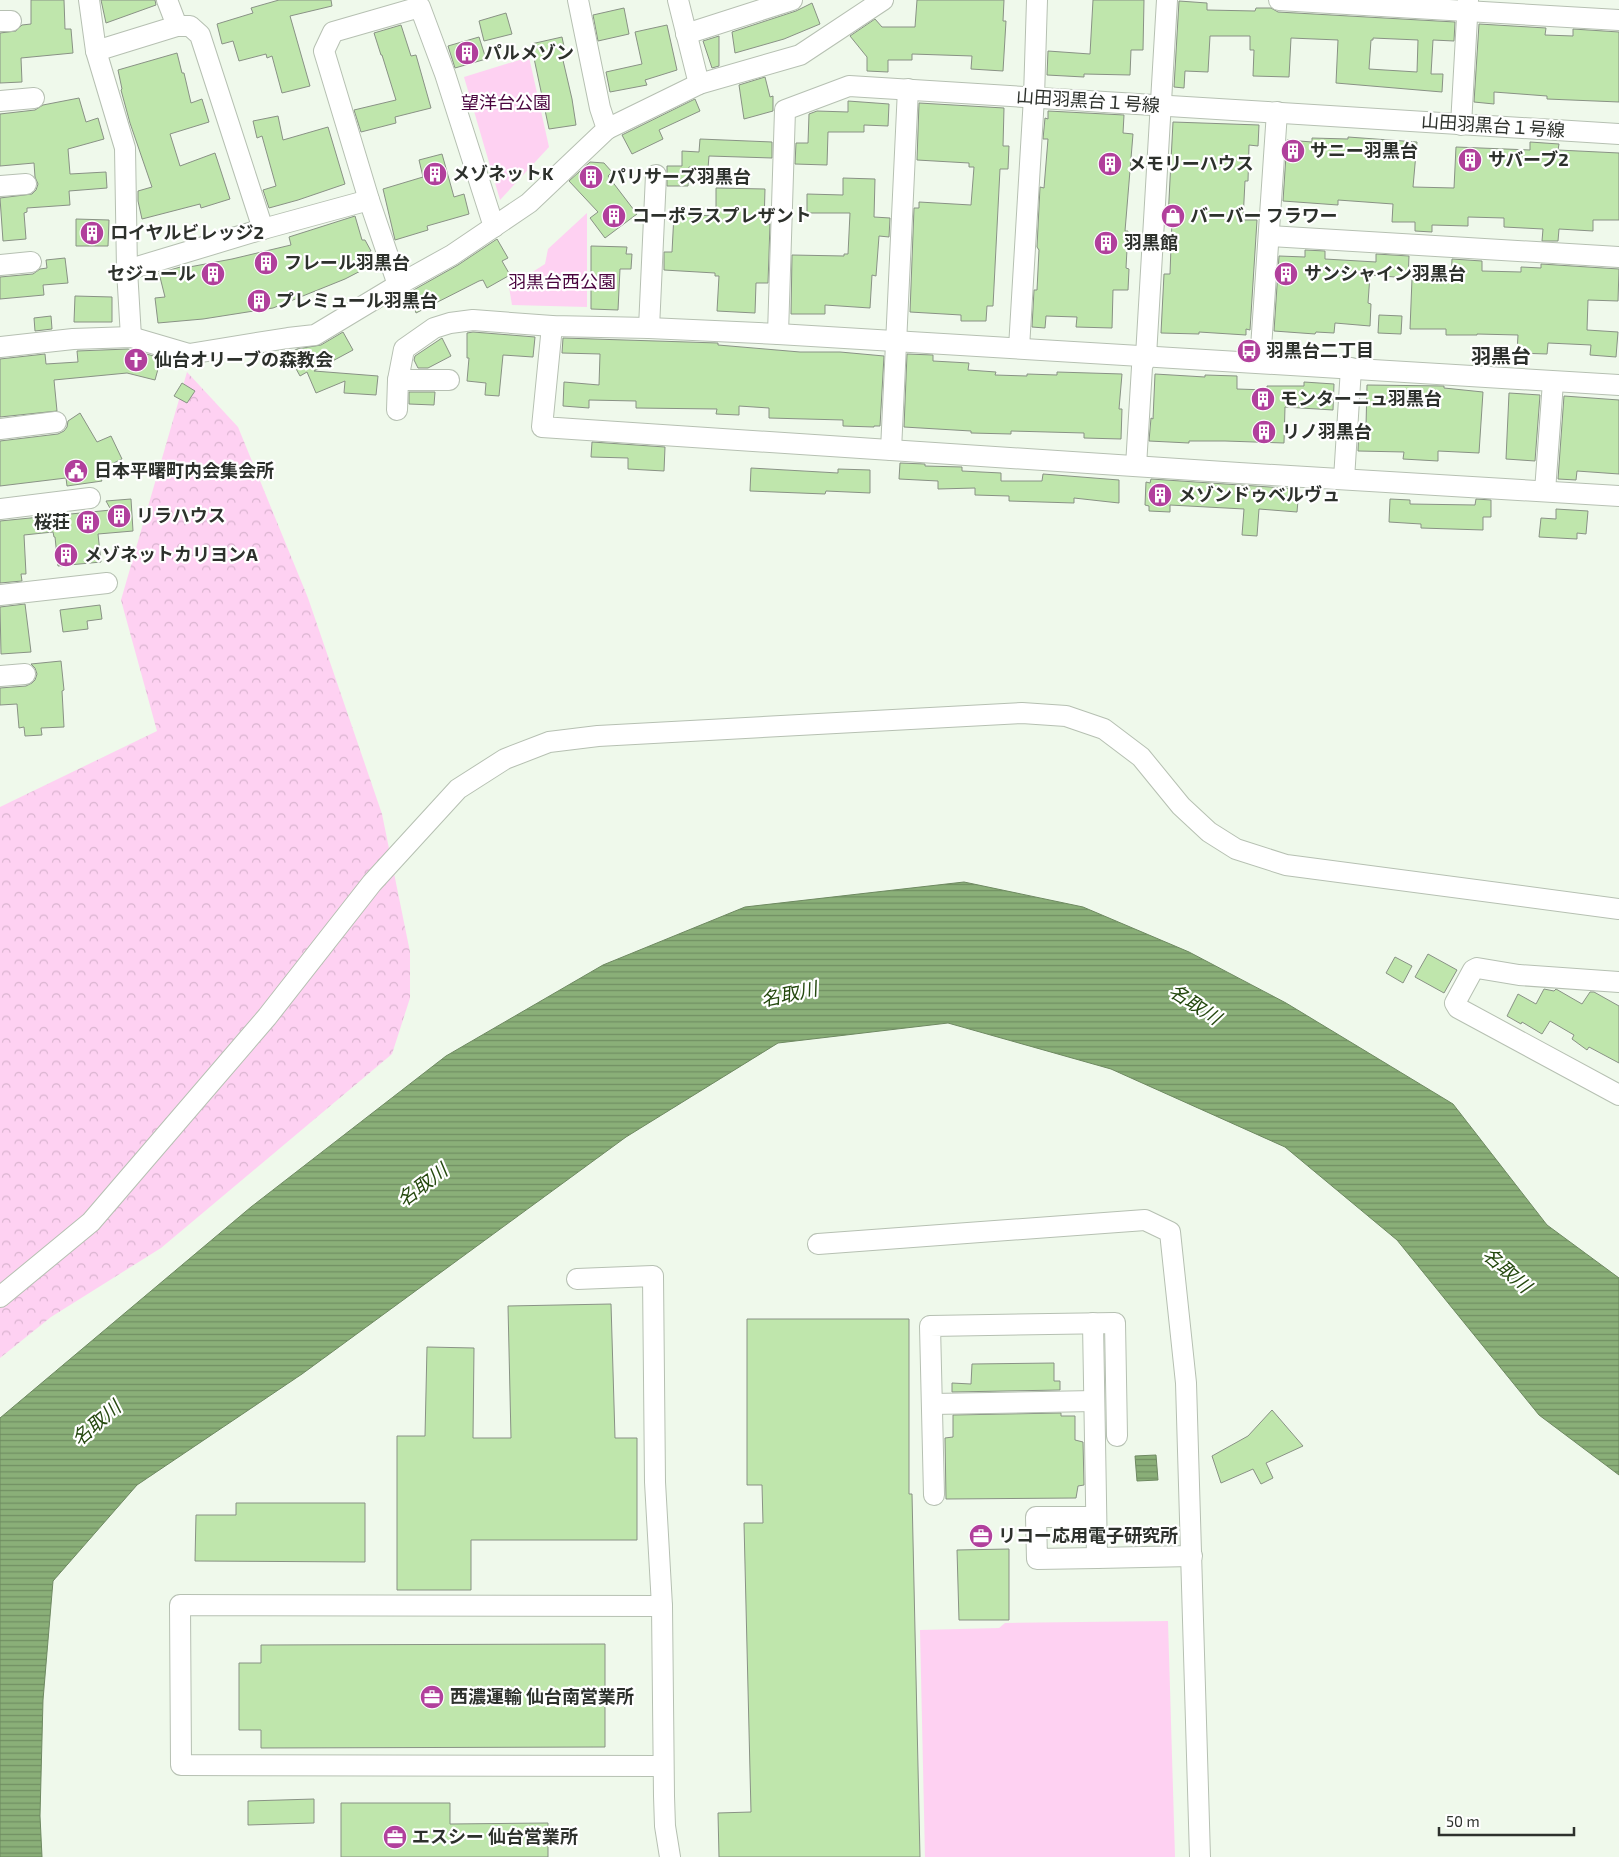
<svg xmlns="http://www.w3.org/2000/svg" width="1619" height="1857" font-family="'Exo 2','Noto Sans JP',sans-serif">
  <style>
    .forest { fill: url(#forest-crowns) }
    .park { fill: #fed1f2 }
    .water { fill: url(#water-rules); stroke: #6e8961 }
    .building { fill: #bfe6ac; stroke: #899285; fill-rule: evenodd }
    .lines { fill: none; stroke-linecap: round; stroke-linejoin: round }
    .minor-casing { stroke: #b6c0b2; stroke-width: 22 }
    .minor { stroke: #fff; stroke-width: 20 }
    .labels { text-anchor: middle; stroke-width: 4.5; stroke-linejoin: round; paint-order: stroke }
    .poi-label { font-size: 18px; font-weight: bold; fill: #2d312c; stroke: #fff; text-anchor: start }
    .street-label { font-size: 18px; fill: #2d312c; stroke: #fff }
    .park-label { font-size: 18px; fill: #4a053f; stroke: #fff }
    .water-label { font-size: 19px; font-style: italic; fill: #25490f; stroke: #fff }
    .quarter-label { font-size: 20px; font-weight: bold; fill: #2d312c; stroke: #fff }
  </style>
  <defs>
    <pattern id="forest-crowns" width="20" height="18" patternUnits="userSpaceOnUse" patternTransform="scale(1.25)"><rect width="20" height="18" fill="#fed1f2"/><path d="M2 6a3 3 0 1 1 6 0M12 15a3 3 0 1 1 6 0" fill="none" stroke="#dab4d0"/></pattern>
    <pattern id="water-rules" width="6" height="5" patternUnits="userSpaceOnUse" patternTransform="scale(1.25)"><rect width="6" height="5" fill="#8aaf78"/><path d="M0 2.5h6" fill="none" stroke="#718f63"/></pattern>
  </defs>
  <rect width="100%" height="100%" fill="#eff9eb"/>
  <polygon class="forest" points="187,372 238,427 308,598 382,814 410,952 410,998 392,1054 161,1248 51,1317 0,1358 0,807 157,731 121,600"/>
  <g class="park">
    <polygon points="529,57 549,147 500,200 464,77"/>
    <polygon points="587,213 587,307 512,305 509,287 545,264 548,249"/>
    <polygon points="1168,1621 1175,1857 925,1857 920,1630 999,1628 1005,1623"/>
  </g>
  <g class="water">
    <polygon points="964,882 1083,907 1189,952 1286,1003 1453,1104 1547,1225 1619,1278 1619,1475 1539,1415 1397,1240 1285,1147 1111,1069 948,1023 778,1043 626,1137 302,1374 137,1485 53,1581 43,1700 40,1816 42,1857 0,1857 0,1418 251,1207 446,1056 603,965 745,907"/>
    <polygon points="1156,1455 1158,1480 1137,1481 1135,1456"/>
  </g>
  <g class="building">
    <polygon points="31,0 64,0 65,29 71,29 73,53 21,58 22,82 0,83 0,33 16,31 22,25 31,24"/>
    <polygon points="101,0 155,0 156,5 106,23"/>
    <polygon points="279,0 331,0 332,6 290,16 310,86 282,93 272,56 267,58 266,54 239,61 233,41 222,44 217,24 253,13 251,8"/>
    <polygon points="917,0 1004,0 1003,21 1006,21 1003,71 971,69 972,56 912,54 912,60 888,60 888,72 867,71 867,57 850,36 875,19 882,27 915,27"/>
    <polygon points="1093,0 1144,0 1143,50 1131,50 1130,75 1084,74 1084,77 1047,75 1048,51 1090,54"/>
    <path d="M1179,1L1207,3V10L1255,11L1256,8H1271L1278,12L1455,22L1454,41L1433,40L1431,74H1443L1442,92L1336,83L1338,40L1291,38L1289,77L1253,76L1254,50H1250V36H1210L1208,72L1185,71L1184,88L1174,87ZM1373,38L1418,40L1417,72L1369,69L1371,40H1373Z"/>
    <polygon points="812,3 820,24 784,39 735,53 732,32 796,11"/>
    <polygon points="624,8 629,34 598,41 593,15"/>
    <polygon points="506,13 512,34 484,41 479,21"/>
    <polygon points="1479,24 1546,28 1545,35 1573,36 1573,29 1619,32 1619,102 1547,99 1547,96 1494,92 1494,104 1474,102"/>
    <polygon points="401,25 411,56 416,55 431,108 395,117 396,123 361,132 354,110 396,100 382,55 381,55 374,33"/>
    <polygon points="667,25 677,70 645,80 647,85 610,92 606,72 642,64 635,32"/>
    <polygon points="719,36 719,66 712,68 703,41"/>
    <polygon points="479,37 486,59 455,68 448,46"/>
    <polygon points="562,37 566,56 562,56 572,99 576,125 549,129 531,44"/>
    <polygon points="177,53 182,73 184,73 191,103 202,99 209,122 170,134 180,166 215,153 230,199 201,208 200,204 142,219 138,201 138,191 152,187 130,123 121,90 122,89 118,70"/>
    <polygon points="765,77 770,97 773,96 773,111 744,119 739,85"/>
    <polygon points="79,98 86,122 98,118 104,139 68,149 70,174 106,172 107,188 69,191 70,205 27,208 27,212 24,213 26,239 3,241 0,198 32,194 36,190 38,184 35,177 34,163 0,166 0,114 35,110 43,105"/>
    <polygon points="695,99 700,111 659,130 663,139 632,154 622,135"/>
    <polygon points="848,101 889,104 888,126 864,125 864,132 828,132 827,165 795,164 796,143 808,143 809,114 817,111 848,112"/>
    <polygon points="919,103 1004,108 1003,146 1009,146 1008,169 1000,169 993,306 987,306 986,321 961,321 961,315 910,312 914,208 919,208 919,202 971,205 974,167 969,167 969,163 917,160"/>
    <polygon points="1048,111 1124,115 1123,133 1133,134 1125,231 1128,231 1126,268 1129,269 1128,290 1113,290 1112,328 1076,327 1077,317 1046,316 1045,328 1032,327 1034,290 1037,290 1039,250 1037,247 1040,187 1044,188 1048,139 1043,139 1045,118 1048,119"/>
    <polygon points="278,116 283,140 328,127 345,184 298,200 269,208 263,190 276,186 262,136 257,138 253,121"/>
    <polygon points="1173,122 1259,125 1258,146 1249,145 1248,181 1245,181 1243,220 1257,220 1250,330 1246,329 1246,335 1199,332 1199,334 1161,333 1164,274 1170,274 1172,220 1168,219"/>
    <polygon points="1348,137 1417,142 1413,187 1454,188 1456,147 1530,150 1530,142 1559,144 1558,150 1619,153 1619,220 1593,220 1593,231 1559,229 1558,241 1542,241 1543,229 1504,227 1504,218 1468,217 1468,226 1432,225 1432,232 1415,231 1415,222 1392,222 1393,204 1338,200 1338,205 1283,201 1287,140 1312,142 1312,138 1348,139"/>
    <polygon points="700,139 772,142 772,158 709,156 708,168 689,167 688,186 667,186 667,166 682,166 682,151 699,152"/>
    <polygon points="442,154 454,197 464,194 469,214 427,226 428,230 395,240 383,189 423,177 419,160"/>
    <polygon points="590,162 604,163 612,172 608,176 637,214 605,238 590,218 598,212 569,181"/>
    <polygon points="843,178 875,179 874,217 890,218 889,237 879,236 876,276 872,275 870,308 825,305 825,314 791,314 792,255 844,256 844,254 848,254 850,213 807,213 807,194 843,195"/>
    <polygon points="716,188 765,189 764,224 770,224 768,283 756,283 755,313 717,311 719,276 715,276 715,273 664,270 664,252 672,252 674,214 716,216"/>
    <polygon points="355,216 362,240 365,240 371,251 367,253 374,264 345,279 273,308 203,319 158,323 155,298 165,297 159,273 184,266 184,268 232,259 291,245 289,237"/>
    <polygon points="76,219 109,220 108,246 76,246"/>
    <polygon points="497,239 508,258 502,261 510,275 487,288 483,280 479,281 416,313 410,292 458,265"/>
    <polygon points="591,246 627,247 626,254 632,254 631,269 620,269 618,310 591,309"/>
    <polygon points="1305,250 1325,251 1325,259 1376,262 1376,254 1409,256 1408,278 1370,275 1368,303 1371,304 1370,326 1335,323 1334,333 1316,332 1315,334 1274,331 1279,256 1305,257"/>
    <polygon points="65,258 68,283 43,285 44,295 0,299 0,277 33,274 40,269 47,268 46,260"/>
    <polygon points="1452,259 1482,261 1482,271 1521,272 1521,267 1541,268 1541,264 1619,269 1618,301 1588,300 1587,330 1618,332 1616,357 1590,355 1591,345 1548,343 1547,354 1517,353 1518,335 1477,334 1477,335 1446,335 1446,329 1410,329 1412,279 1451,280"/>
    <polygon points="75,296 112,297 112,322 74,322"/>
    <polygon points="1379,315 1402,316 1401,334 1378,333"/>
    <polygon points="51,316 52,329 35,331 34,318"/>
    <polygon points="343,332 353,350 314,371 378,376 376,395 344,393 345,381 316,393 307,372 300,376 288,354 297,349 321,345"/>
    <polygon points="473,332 535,337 533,357 503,355 499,396 485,395 486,383 467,381 469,358 467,358 467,333"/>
    <polygon points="442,338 451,356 428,368 418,368 414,360 415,356"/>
    <polygon points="563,338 718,343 718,345 800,352 840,352 884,356 880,426 874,426 874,427 843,426 843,420 769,418 769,408 739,406 739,415 716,414 717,409 636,408 636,401 589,400 589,408 563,406 564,382 599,385 600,354 562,353"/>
    <polygon points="128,349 161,358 155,380 127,373 54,380 57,411 0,417 0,359 45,354 46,364 78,362 77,351"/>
    <polygon points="907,354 933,355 933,361 969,363 968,370 996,372 995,375 1027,376 1027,374 1057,375 1057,372 1122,374 1119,409 1122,409 1121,439 1084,438 1084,433 1011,431 1011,434 971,433 971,431 904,427"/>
    <polygon points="1155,374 1205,377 1205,375 1237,376 1237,389 1267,390 1267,386 1304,386 1304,382 1334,384 1333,410 1285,407 1284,443 1225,441 1189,441 1189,443 1149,441 1151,418 1153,419"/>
    <polygon points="182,383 195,391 187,403 174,396"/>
    <polygon points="1367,385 1444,386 1444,388 1483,392 1479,453 1438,451 1438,461 1403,459 1404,452 1358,451 1359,426 1366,426"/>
    <polygon points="409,392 435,392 434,405 409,404"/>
    <polygon points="1509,393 1540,395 1535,461 1506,459"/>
    <polygon points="1564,396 1619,400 1619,474 1577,471 1576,480 1558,479"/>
    <polygon points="80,413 97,442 111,436 122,459 97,471 102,481 67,486 66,478 0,486 0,441 58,434 64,431 67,427 68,421"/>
    <polygon points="592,442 665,447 664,471 628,469 628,458 591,457"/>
    <polygon points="900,463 925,464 925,466 962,467 962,471 1001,473 1001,481 1042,481 1043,474 1119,480 1119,503 1074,498 1074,503 1009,501 1009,496 975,495 975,488 938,489 938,481 899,479"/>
    <polygon points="751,468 838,473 838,469 870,470 870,493 826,491 825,494 750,491"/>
    <polygon points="1151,479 1299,489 1297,512 1259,509 1257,536 1242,535 1244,509 1170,505 1170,512 1149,511 1149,506 1145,505 1146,482 1150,483"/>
    <polygon points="131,499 133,531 98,534 101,562 58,566 55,537 54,537 53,532 24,535 26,574 21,574 22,581 0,583 0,521 111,510 106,501"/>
    <polygon points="1390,499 1410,500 1410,504 1475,505 1476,499 1491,500 1491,517 1483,517 1483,530 1421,528 1421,524 1389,522"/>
    <polygon points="1556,509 1588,511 1586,534 1577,533 1577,539 1539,537 1541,518 1556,519"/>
    <polygon points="25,604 31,652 1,654 0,607"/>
    <polygon points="100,605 102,619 87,621 88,629 63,632 60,610"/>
    <polygon points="61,661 64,690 62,691 64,727 41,728 42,735 25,736 24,727 19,728 17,704 0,705 0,688 26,686 32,683 35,680 37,674 35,668 31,664"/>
    <polygon points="1428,954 1457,970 1444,993 1415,977"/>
    <polygon points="1395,957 1412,966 1403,983 1386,973"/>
    <polygon points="1544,989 1554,991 1556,989 1582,1004 1590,992 1594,992 1619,1006 1619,1063 1589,1047 1587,1050 1572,1039 1574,1035 1550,1021 1542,1034 1522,1022 1521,1024 1507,1016 1518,994 1536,1004"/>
    <polygon points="611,1304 615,1438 637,1438 637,1540 471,1540 471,1590 397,1590 397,1436 425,1436 427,1347 474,1348 473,1438 511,1438 508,1306"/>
    <polygon points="747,1319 909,1319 909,1494 912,1494 920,1857 719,1857 718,1813 751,1812 744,1523 763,1523 762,1485 747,1485"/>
    <polygon points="1054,1363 1054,1381 1060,1381 1060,1390 952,1392 952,1383 971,1384 972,1364"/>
    <polygon points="1272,1410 1303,1446 1266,1463 1273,1478 1261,1484 1253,1469 1221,1483 1212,1456 1248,1436"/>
    <polygon points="1061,1413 1061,1416 1075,1416 1075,1440 1083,1442 1084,1485 1078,1486 1076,1498 946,1499 945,1438 953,1437 953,1415"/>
    <polygon points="236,1503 365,1503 365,1562 195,1561 196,1515 236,1515"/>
    <polygon points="1009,1549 1009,1620 959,1620 957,1550"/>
    <polygon points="605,1644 605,1747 261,1748 261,1730 239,1730 239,1663 261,1663 261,1645"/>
    <polygon points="314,1799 314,1823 248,1825 248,1801"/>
    <polygon points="341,1803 450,1803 450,1824 548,1823 548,1857 341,1857"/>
  </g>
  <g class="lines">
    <g class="minor-casing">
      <g id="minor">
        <polyline points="89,0 96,51 125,148 127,270 131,337"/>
        <polyline points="167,0 177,26"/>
        <polyline points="678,0 699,84"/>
        <polyline points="1279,0 1619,20"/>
        <polyline points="0,21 11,21"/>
        <polyline points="686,34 792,0"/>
        <polyline points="96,51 177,26 190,26 200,35 263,229"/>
        <polyline points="0,101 34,98"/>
        <polyline points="1461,125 1468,0"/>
        <polyline points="607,129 699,84 800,55 883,0"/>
        <polyline points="0,186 26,184"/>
        <polyline points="1269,236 1619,257"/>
        <polyline points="0,265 31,262"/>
        <polyline points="127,270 263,229 369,200"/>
        <polyline points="398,285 369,200 324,51 333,32 420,7 445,74 494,227"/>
        <polyline points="552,326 542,427 1239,473 1619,496"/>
        <polyline points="649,328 656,175"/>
        <polyline points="778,334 785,110 849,86 1619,134"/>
        <polyline points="0,347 73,339 131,337 189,354 288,338 315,335 398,285 452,255 529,203 607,129 600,108 578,0"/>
        <polyline points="1019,348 1034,97 1037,0"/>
        <polyline points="1260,363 1277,112"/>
        <polyline points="398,380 449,380"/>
        <polyline points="397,410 398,380 404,349 434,328 450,323 473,320 552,326 649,328 778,334 1619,385"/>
        <polyline points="0,429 56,422"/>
        <polyline points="891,450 908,89"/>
        <polyline points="1136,466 1142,367 1146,356 1167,0"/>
        <polyline points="1344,479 1351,368"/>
        <polyline points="1545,491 1553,382"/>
        <polyline points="0,509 90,498"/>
        <polyline points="0,595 107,583"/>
        <polyline points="0,676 25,674"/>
        <polyline points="1619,982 1519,975 1477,968 1473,970 1455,1003 1458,1008 1619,1095"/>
        <polyline points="818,1244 1145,1220 1170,1232 1186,1383 1200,1857"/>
        <polyline points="577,1279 653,1276 655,1482 662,1606 664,1796 665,1826 670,1857"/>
        <polyline points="0,1297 91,1222 267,1017 372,883 458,789 505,759 549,742 598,736 1022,713 1066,716 1104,729 1141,757 1181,806 1209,832 1236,849 1286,865 1619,909"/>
        <polyline points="1093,1323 1097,1558 1192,1556"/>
        <polyline points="932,1404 1094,1401"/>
        <polyline points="934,1495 930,1326 1115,1323 1117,1436"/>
        <polyline points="1096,1517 1036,1517 1037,1559 1097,1558"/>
        <polyline points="662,1606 180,1605 181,1765 663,1766"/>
      </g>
    </g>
    <use href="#minor" class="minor"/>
  </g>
  <defs>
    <g id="building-disc" transform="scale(1.25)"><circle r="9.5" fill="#b1409c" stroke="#fff"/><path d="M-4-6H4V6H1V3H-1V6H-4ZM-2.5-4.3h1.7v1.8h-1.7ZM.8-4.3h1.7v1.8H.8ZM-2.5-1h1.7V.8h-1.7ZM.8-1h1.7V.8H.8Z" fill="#fff"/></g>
    <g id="shop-disc" transform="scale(1.25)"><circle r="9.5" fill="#b1409c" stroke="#fff"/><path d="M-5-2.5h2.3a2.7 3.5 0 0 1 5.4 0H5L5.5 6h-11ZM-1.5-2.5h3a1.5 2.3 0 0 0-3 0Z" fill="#fff"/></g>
    <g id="bus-disc" transform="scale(1.25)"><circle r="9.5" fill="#b1409c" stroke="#fff"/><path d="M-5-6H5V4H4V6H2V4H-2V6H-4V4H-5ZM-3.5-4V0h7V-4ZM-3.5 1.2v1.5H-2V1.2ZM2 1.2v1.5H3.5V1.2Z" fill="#fff"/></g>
    <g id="church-disc" transform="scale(1.25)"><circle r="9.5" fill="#b1409c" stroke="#fff"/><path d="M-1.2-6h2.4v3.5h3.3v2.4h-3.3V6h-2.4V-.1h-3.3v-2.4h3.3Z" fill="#fff"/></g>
    <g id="civic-disc" transform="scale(1.25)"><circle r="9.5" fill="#b1409c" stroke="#fff"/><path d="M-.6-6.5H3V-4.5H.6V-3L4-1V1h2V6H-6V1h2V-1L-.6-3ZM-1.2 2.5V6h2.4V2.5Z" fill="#fff"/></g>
    <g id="office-disc" transform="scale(1.25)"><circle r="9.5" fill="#b1409c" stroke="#fff"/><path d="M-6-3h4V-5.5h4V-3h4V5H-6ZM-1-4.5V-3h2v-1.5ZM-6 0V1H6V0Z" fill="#fff"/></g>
  </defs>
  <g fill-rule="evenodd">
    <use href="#building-disc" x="467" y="53"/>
    <use href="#building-disc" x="1293" y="151"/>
    <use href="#building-disc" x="1470" y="160"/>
    <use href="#building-disc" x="1110" y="164"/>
    <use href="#building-disc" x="435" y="174"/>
    <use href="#building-disc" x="591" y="177"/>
    <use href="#building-disc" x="614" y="216"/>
    <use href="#shop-disc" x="1173" y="216"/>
    <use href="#building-disc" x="92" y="233"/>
    <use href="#building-disc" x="1106" y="243"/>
    <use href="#building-disc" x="266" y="263"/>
    <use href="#building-disc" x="213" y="274"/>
    <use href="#building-disc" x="1286" y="274"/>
    <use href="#building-disc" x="259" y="301"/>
    <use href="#bus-disc" x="1249" y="351"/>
    <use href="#church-disc" x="136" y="360"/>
    <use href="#building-disc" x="1263" y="399"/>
    <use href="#building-disc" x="1264" y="432"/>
    <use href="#civic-disc" x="76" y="471"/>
    <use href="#building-disc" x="1160" y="495"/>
    <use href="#building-disc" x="119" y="516"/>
    <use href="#building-disc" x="88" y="522"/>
    <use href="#building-disc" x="66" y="555"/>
    <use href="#office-disc" x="981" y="1536"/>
    <use href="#office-disc" x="432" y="1697"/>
    <use href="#office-disc" x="395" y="1837"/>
  </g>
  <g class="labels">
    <g class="poi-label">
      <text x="484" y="59">パルメゾン</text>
      <text x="1310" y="157">サニー羽黒台</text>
      <text x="1488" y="166">サバーブ2</text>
      <text x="1128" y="170">メモリーハウス</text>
      <text x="452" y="180">メゾネットK</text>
      <text x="608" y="183">パリサーズ羽黒台</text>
      <text x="632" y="222">コーポラスプレザント</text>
      <text x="1190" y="222">バーバー フラワー</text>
      <text x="110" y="239">ロイヤルビレッジ2</text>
      <text x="1124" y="249">羽黒館</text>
      <text x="284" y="269">フレール羽黒台</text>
      <text x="196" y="280" text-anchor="end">セジュール</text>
      <text x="1304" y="280">サンシャイン羽黒台</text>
      <text x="276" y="307">プレミュール羽黒台</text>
      <text x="1266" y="357">羽黒台二丁目</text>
      <text x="154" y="366">仙台オリーブの森教会</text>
      <text x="1280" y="405">モンターニュ羽黒台</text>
      <text x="1282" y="438">リノ羽黒台</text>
      <text x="94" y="477">日本平曙町内会集会所</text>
      <text x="1178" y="501">メゾンドゥベルヴュ</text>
      <text x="136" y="522">リラハウス</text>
      <text x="70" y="528" text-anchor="end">桜荘</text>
      <text x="84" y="561">メゾネットカリヨンA</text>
      <text x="998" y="1542">リコー応用電子研究所</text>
      <text x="450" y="1703">西濃運輸 仙台南営業所</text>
      <text x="412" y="1843">エスシー 仙台営業所</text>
    </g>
    <g class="street-label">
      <text transform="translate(1088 101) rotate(4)" y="6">山田羽黒台１号線</text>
      <text transform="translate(1493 126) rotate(4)" y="6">山田羽黒台１号線</text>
    </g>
    <g class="park-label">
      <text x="506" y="109">望洋台公園</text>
      <text x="562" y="288">羽黒台西公園</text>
    </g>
    <g class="water-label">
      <text transform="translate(789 994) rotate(-12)" y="7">名取川</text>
      <text transform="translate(1195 1004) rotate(33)" y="7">名取川</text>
      <text transform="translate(422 1185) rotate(-37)" y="7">名取川</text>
      <text transform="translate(1507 1270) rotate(41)" y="7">名取川</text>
      <text transform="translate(96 1423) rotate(-41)" y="7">名取川</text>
    </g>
    <g class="quarter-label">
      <text x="1501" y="363">羽黒台</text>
    </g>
  </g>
  <path d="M1439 1827v8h135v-8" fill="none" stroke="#2d312c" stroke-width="2.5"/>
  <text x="1446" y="1827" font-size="15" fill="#2d312c" stroke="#ffffff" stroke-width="4" paint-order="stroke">50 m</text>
</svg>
